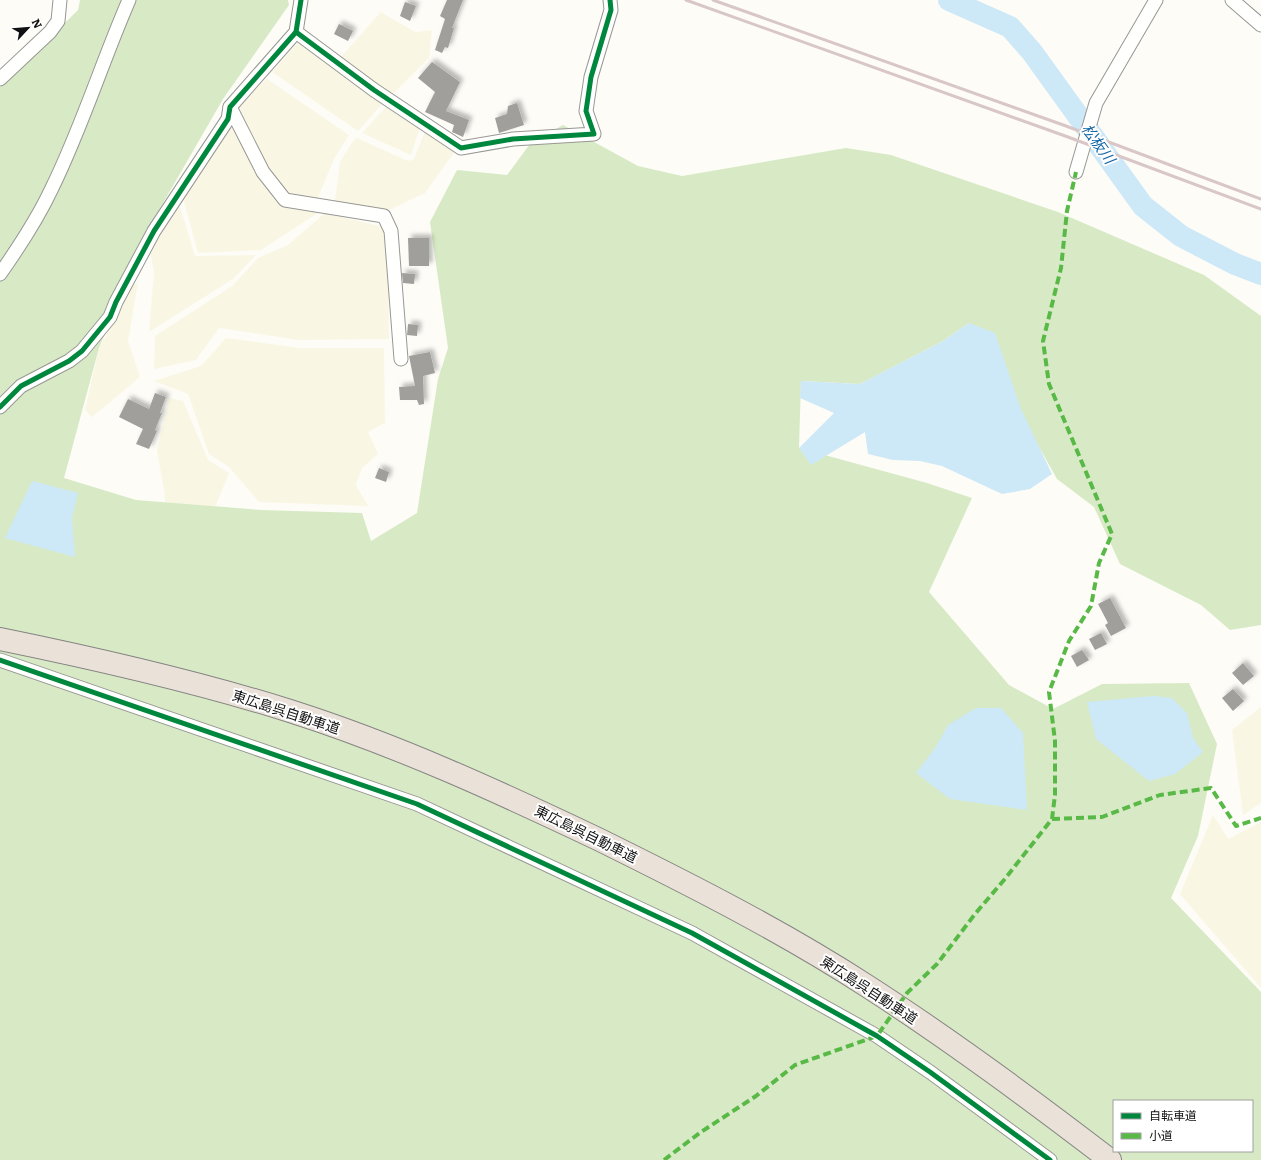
<svg xmlns="http://www.w3.org/2000/svg" width="1261" height="1160" font-family="Literata,'Noto Sans JP',serif">
  <style>
    .farmland { fill: #f9f7e4 }
    .forest { fill: #d8eac5; fill-rule: evenodd }
    .water { fill: #cde8f7 }
    .lines { fill: none; stroke-linecap: round; stroke-linejoin: round }
    .river { stroke: #cde8f7; stroke-width: 22 }
    .building { fill: #a19f9c; filter: url(#shadow) }
    .minor-casing { stroke: #979795; stroke-width: 15 }
    .motorway-casing { stroke: #858482; stroke-width: 24 }
    .minor { stroke: #fffffe; stroke-width: 13 }
    .motorway { stroke: #eae1d8; stroke-width: 22 }
    .rail { stroke: #d9c6c7; stroke-width: 3 }
    .quiet { stroke: #58b947; stroke-width: 4; stroke-dasharray: 8 4; stroke-linecap: butt }
    .cycleway-casing { stroke: #fff; stroke-width: 8 }
    .cycleway { stroke: #00873e; stroke-width: 5 }
    .labels { text-anchor: middle; stroke-width: 4; stroke-linejoin: round; paint-order: stroke }
    .street-label { font-size: 14px; fill: #111; stroke: #fff }
    .water-label { font-size: 15px; font-style: italic; fill: #1768a6; stroke: #fff }
  </style>
  <defs>
    <filter id="shadow"><feDropShadow dx="3.5" dy="-3.5" stdDeviation="2" flood-color="#0004"/></filter>
  </defs>
  <rect width="100%" height="100%" fill="#fdfcf7"/>
  <g class="farmland">
    <polygon points="381,12 415,32 432,30 429,58 392,95 341,57"/>
    <polygon points="299,41 383,103 358,131 272,72"/>
    <polygon points="267,79 349,135 334,159 317,200 280,194 238,105"/>
    <polygon points="387,106 420,127 411,155 362,133"/>
    <polygon points="235,117 273,198 318,213 261,250 198,253 181,190"/>
    <polygon points="427,126 455,151 425,193 385,212 334,208 340,162 351,144 357,138 408,161 414,159"/>
    <polygon points="177,197 195,256 256,255 233,279 149,332 154,272 149,248"/>
    <polygon points="325,213 383,227 388,245 389,339 299,340 219,328 196,360 154,369 155,336 232,286 258,258 288,245"/>
    <polygon points="138,282 128,341 140,377 92,417 85,410 99,348 111,328 129,289"/>
    <polygon points="226,338 300,348 384,348 385,423 368,432 378,454 362,468 356,485 368,506 259,502 229,467 209,454 188,394 154,381 201,366"/>
    <polygon points="169,398 183,401 208,460 229,473 205,532 168,526 164,490 157,451"/>
    <polygon points="1261,707 1261,803 1243,815 1232,730"/>
    <polygon points="1213,815 1228,839 1261,822 1261,988 1180,894"/>
  </g>
  <path class="forest" d="M80,0H288L289,5L223,99L155,217L99,348L64,478L136,500L261,510L362,513L371,541L417,513L438,379L448,348L430,222L457,170L507,175L530,144L563,125L638,166L682,176L846,148L891,155L1058,212L1204,275L1261,316V625L1230,630L1201,605L1120,564L1094,507L1057,479L969,323L943,341L860,384L801,381L799,448L927,483L972,498L929,592L1009,685L1053,709L1102,684L1189,683L1217,744L1198,836L1171,898L1261,992V1160H0V87L78,10ZM1114,1101H1252V1151H1114Z"/>
  <g class="water">
    <polygon points="969,323 995,333 1021,409 1052,474 1030,489 1002,494 942,466 920,461 893,460 868,454 865,432 811,465 799,448 834,413 800,398 801,381 860,384 943,341"/>
    <polygon points="32,481 78,493 72,518 75,557 5,538"/>
    <polygon points="1153,696 1172,698 1187,713 1193,738 1203,752 1175,774 1149,781 1096,739 1087,702"/>
    <polygon points="976,708 1001,708 1023,733 1027,810 950,799 916,773 935,748 948,725"/>
  </g>
  <g class="lines">
    <polyline class="river" points="949,0 1010,27 1032,52 1143,206 1181,236 1235,264 1261,274"/>
  </g>
  <g class="building">
    <polygon points="447,0 463,0 452,28 454,28 448,48 445,47 442,53 435,50 445,19 440,16"/>
    <polygon points="405,2 416,6 410,21 400,16"/>
    <polygon points="339,24 353,31 348,41 334,34"/>
    <polygon points="432,62 460,82 446,111 469,120 463,137 452,132 454,125 425,112 435,92 418,78"/>
    <polygon points="517,103 524,125 499,133 495,118 507,114 508,106"/>
    <polygon points="408,238 429,238 429,266 409,266"/>
    <polygon points="402,273 415,274 414,284 403,283"/>
    <polygon points="408,324 418,325 417,336 407,335"/>
    <polygon points="430,352 435,373 423,376 424,404 419,405 417,400 400,400 399,387 415,386 409,356"/>
    <polygon points="155,393 166,397 160,413 162,413 155,430 157,431 149,449 136,444 143,429 119,417 128,399 149,409"/>
    <polygon points="379,468 389,472 386,482 375,478"/>
    <polygon points="1110,598 1126,628 1111,636 1105,625 1108,623 1098,604"/>
    <polygon points="1101,633 1107,644 1095,650 1089,639"/>
    <polygon points="1082,650 1089,660 1077,667 1071,656"/>
    <polygon points="1243,663 1254,676 1243,685 1232,673"/>
    <polygon points="1233,689 1244,701 1233,711 1222,698"/>
  </g>
  <g class="lines">
    <g class="minor-casing">
      <g id="minor">
        <polyline points="1232,0 1261,25"/>
        <polyline points="296,32 374,90 461,148 513,139 594,134 586,111 591,77 611,10 610,0"/>
        <polyline points="0,79 50,32 58,21 60,0"/>
        <polyline points="230,107 263,172 285,200 384,216 391,231 401,359"/>
        <polyline points="1076,172 1096,103 1156,0"/>
        <path d="M0,274C19,247 38,218 52,188C82,127 102,62 129,0"/>
        <polyline points="0,407 21,386 69,361 82,351 110,317 116,302 154,231 228,119 230,107 296,32 301,0"/>
        <polyline points="0,660 417,804 692,933 877,1036 930,1072 1050,1160"/>
      </g>
    </g>
    <g class="motorway-casing">
      <path id="motorway" d="M0,639C98,659 195,681 290,711C397,745 499,792 600,840C691,885 782,931 867,986C951,1040 1032,1100 1110,1160"/>
    </g>
    <use href="#minor" class="minor"/>
    <use href="#motorway" class="motorway"/>
    <g class="rail">
      <polyline points="686,0 1068,137 1261,209"/>
      <polyline points="713,0 1066,126 1261,199"/>
    </g>
    <g class="quiet">
      <polyline points="1052,819 1102,817 1160,795 1211,788 1236,826 1261,818"/>
      <polyline points="664,1160 701,1132 756,1096 795,1065 877,1036 907,993 937,964 975,914 1004,880 1052,819 1055,795 1055,741 1049,692 1069,641 1091,606 1099,563 1112,534 1049,384 1043,341 1061,268 1067,211 1076,172"/>
    </g>
    <g class="cycleway-casing">
      <g id="cycleway">
        <polyline points="296,32 374,90 461,148 513,139 594,134 586,111 591,77 611,10 610,0"/>
        <polyline points="0,407 21,386 69,361 82,351 110,317 116,302 154,231 228,119 230,107 296,32 301,0"/>
        <polyline points="0,660 417,804 692,933 877,1036 930,1072 1050,1160"/>
      </g>
    </g>
    <use href="#cycleway" class="cycleway"/>
  </g>
  <g class="labels">
    <g class="street-label">
      <text transform="translate(286 712) rotate(18)" y="5">東広島呉自動車道</text>
      <text transform="translate(586 834) rotate(26)" y="5">東広島呉自動車道</text>
      <text transform="translate(869 990) rotate(33)" y="5">東広島呉自動車道</text>
    </g>
    <g class="water-label">
      <text transform="translate(1098 144) rotate(54)" y="5">松板川</text>
    </g>
  </g>
  <rect x="1113" y="1100" width="140" height="52" fill="#ffffff" stroke="#a0a0a0"/>
  <rect x="1121" y="1113" width="20" height="6" fill="#00873e" stroke="#a0a0a0"/>
  <text x="1149" y="1120" font-size="12" fill="#111111">自転車道</text>
  <rect x="1121" y="1133" width="20" height="6" fill="#58b947" stroke="#a0a0a0"/>
  <text x="1149" y="1140" font-size="12" fill="#111111">小道</text>
  <g transform="translate(28 28) rotate(64)" stroke="#ffffff" stroke-width="3" paint-order="stroke">
  <path d="M0-3L7 15L0 10L-7 15Z" fill="#111111"/>
  <text y="-6" font-size="11" font-weight="bold" text-anchor="middle" fill="#111111">N</text>
  </g>
</svg>
